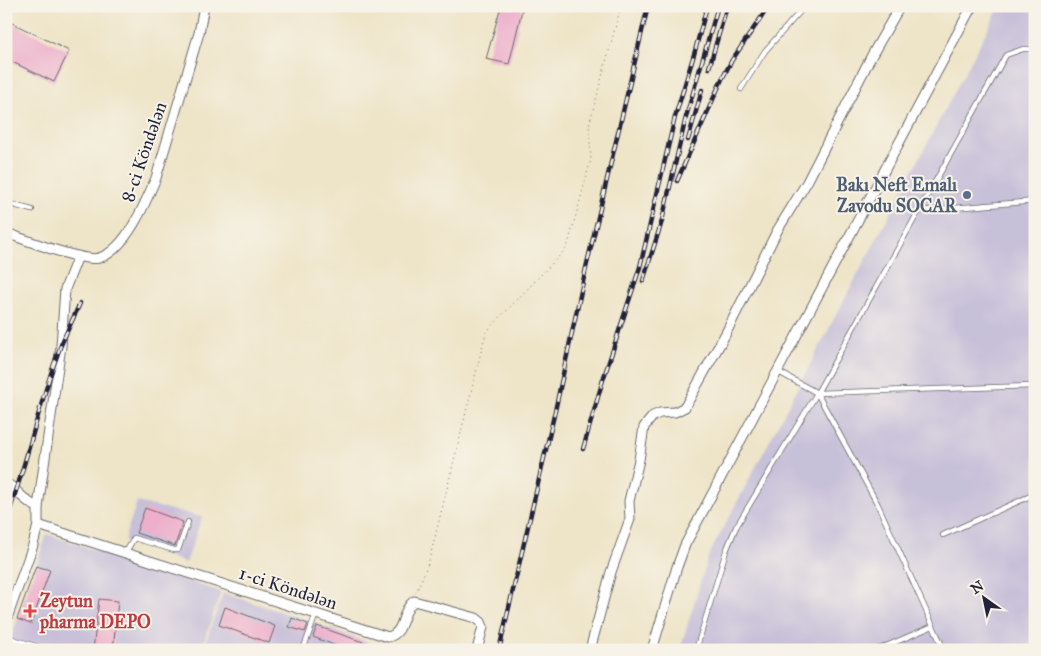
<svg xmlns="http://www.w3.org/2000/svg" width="1041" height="656" font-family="'IM FELL Great Primer',serif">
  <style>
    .industrial { fill: #c7c0d9 }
    .building { fill: #edafcb }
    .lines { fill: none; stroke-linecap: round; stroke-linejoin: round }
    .lane-casing { stroke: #69666c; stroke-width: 6 }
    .street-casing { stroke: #69666c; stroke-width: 11 }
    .path { stroke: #69666c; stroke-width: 1; stroke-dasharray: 1 4; stroke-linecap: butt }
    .lane { stroke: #fff; stroke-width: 4.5 }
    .street { stroke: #fff; stroke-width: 9 }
    .rail-casing { stroke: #22223b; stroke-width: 4.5 }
    .rail { stroke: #f7f3e8; stroke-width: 2.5; stroke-dasharray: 8; stroke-linecap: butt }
    .service-dot { fill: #5c6f8a; stroke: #f7f3e8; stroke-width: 2 }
    .health-dot { fill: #e0444e; stroke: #f7f3e8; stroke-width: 2 }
    .labels { text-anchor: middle; stroke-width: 4; stroke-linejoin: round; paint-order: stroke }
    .street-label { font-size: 18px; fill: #22223b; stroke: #f7f3e8 }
    .service-label { font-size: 18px; font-weight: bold; fill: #4e5e75; stroke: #f7f3e8; text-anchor: end }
    .health-label { font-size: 18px; font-weight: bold; fill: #be3a42; stroke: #f7f3e8; text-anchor: start }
  </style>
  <rect width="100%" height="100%" fill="#f7f3e8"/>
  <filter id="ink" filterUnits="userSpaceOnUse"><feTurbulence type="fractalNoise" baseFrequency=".02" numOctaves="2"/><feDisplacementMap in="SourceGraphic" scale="10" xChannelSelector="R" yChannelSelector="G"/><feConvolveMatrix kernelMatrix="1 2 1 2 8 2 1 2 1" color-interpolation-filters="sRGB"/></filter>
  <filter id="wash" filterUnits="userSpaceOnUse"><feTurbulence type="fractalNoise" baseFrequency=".0096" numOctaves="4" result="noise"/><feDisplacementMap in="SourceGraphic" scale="20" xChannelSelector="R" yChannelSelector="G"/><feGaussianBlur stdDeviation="1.12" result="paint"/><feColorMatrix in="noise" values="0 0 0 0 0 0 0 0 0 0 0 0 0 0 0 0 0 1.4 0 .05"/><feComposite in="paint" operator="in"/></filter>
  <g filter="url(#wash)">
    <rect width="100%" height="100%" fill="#eee4c7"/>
    <g class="industrial">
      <polygon points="1000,6 1035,6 1035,650 680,650 708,557"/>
      <polygon points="137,502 202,517 186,563 124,540"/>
      <polygon points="47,534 221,592 201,650 183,650 175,647 173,650 7,650"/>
      <polygon points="223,593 302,619 390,650 203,650"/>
    </g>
    <g id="blocks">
      <g class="building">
        <polygon points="501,6 523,6 509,64 486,59"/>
        <polygon points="6,20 69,51 54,82 6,59"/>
        <polygon points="145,508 183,522 175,546 136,533"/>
        <polygon points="36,566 50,570 31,624 17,619"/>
        <polygon points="99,599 118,601 113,650 93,650"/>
        <polygon points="225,607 275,626 269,643 219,625"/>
        <polygon points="292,618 308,624 305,632 289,627"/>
        <polygon points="317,626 383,649 383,650 347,650 313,637"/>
      </g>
    </g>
  </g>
  <g filter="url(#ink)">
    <use href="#blocks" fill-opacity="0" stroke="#69666c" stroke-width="1"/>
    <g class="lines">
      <g class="lane-casing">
        <g id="lane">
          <polyline points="741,89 765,51 805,6"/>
          <polyline points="6,203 32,210"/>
          <polyline points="919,211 1035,201"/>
          <polyline points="777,371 817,393 1035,386"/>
          <polyline points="817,393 878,505 944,650"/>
          <polyline points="943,535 1035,494"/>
          <polyline points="126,552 134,538 174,550 178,550 188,522"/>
          <polyline points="6,637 48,650"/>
          <polyline points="303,650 316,614"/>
          <polyline points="696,650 726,551 736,527 817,393 1006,55 1023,49 1035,49"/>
          <polyline points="877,650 933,626"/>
        </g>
      </g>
      <g class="street-casing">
        <g id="street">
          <path d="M6,233C24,239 84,263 99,258C126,250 146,202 156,178L199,33L204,6"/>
          <path d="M6,483C18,490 25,503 38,507V525L33,545L6,621"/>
          <polyline points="38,507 61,346 65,289 78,256"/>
          <path d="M38,525L388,637C406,633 400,611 414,601L476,618L481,622L483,627L477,650"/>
          <polyline points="590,650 611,572 630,519 629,501 639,460 644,427 653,416 660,413 675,412 685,407 726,333 777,231 807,182 872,55 900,6"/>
          <polyline points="652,650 677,567 685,545 972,6"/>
        </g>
      </g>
      <polyline class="path" points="416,593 429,561 486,332 567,248 591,160 589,125 621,6"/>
      <use href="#lane" class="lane"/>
      <use href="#street" class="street"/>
      <g class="rail-casing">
        <g id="rail">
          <polyline points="709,68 727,6"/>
          <polyline points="688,140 702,90"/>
          <polyline points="677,181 722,79 732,60 769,6"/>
          <polyline points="643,281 662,221 686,117 718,6"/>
          <polyline points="583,449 602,383 640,267 675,117 695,51 707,6"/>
          <path d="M6,521C27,463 39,402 61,345C67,331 74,317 80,303"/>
          <polyline points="499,650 555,411 586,268 648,6"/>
        </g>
      </g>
      <use href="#rail" class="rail"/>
    </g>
  </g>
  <circle class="service-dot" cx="967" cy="195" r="5"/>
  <path class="health-dot" d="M27.5 603.5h5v5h5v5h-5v5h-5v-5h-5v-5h5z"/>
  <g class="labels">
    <g class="street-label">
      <text transform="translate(144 152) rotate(-71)" y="6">8-ci Köndələn</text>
      <text transform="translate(288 588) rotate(18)" y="6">1-ci Köndələn</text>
    </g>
    <g class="service-label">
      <text x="957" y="191">Bakı Neft Emalı<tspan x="957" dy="21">Zavodu SOCAR</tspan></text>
    </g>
    <g class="health-label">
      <text x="40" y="607">Zeytun<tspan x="40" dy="21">pharma DEPO</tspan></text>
    </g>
  </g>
  <rect width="1041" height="656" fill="none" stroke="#f7f3e8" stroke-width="25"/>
  <g transform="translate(984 598) rotate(327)" stroke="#f7f3e8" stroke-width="4" paint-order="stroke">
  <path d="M0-4L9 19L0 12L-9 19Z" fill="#22223b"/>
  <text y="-8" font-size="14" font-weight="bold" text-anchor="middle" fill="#22223b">N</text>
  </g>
</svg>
